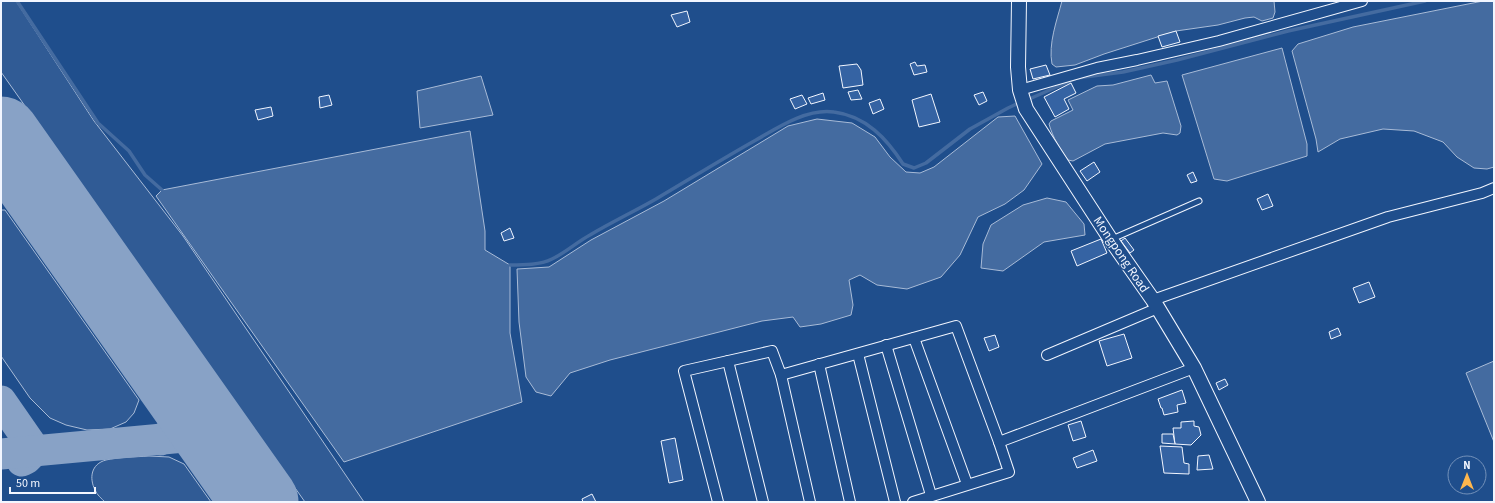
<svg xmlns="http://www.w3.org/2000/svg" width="1495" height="503" font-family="'Source Sans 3',sans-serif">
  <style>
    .green { fill: #305b95; stroke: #a8bbd7 }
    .water { fill: #446ba0; stroke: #a8bbd7 }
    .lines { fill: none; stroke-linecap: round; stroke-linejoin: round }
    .stream { stroke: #446ba0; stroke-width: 3.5 }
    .taxiway { stroke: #88a2c6; stroke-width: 31 }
    .runway { stroke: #88a2c6; stroke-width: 77 }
    .building { fill: #3563a3; stroke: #f2f6ff }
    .lane-casing { stroke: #f2f6ff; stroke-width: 7 }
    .street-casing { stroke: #f2f6ff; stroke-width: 12 }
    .secondary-casing { stroke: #f2f6ff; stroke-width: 16 }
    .lane { stroke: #1f4e8c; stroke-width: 5 }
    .street { stroke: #1f4e8c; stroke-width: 10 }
    .secondary { stroke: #1f4e8c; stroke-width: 14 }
    .labels { text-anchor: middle; stroke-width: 3; stroke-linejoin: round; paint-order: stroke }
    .street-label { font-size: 13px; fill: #f2f6ff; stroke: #1f4e8c }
  </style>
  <rect width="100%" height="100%" fill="#1f4e8c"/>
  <g class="green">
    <polygon points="1,1 16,1 94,121 183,236 364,502 305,502 1,72"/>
    <polygon points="1,210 5,210 139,400 134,413 126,422 110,429 87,430 66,425 50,418 30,398 1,356"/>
    <path d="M149,456L169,457L184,464L211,502H105C102,499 97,495 95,490C89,478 91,464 106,460C118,457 136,457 149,456Z"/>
  </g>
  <g class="water">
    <path d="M1062,1H1274L1275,12L1273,18L1262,21L1254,17L1245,18L1218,25L1176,31L1104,54L1075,65L1056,67L1052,64C1048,44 1057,20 1062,1Z"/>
    <polygon points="1483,1 1494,1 1494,167 1487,169 1474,168 1457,157 1443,142 1414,131 1383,129 1340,139 1318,152 1316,139 1292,51 1298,44 1353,27"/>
    <polygon points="1282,48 1307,144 1307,156 1227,181 1214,179 1182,75"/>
    <path d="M1151,75L1155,83L1167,81L1181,126L1180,133L1177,135L1163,133L1105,144L1073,161L1068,160C1060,149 1053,138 1049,124L1051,121L1073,110L1068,100L1097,86L1113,85Z"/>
    <polygon points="481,76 493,115 420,128 417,91"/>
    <polygon points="1015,116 1042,164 1024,190 1005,204 978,217 960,255 941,277 907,289 877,285 860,275 849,280 853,305 851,315 821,324 800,327 793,317 762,321 610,360 570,373 551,396 536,392 526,377 519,322 517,269 549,267 591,240 664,201 788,126 817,119 852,123 875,137 890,157 906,172 920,173 934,167 998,117"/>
    <polygon points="470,131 485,231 485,250 510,265 510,333 522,402 344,462 156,196 162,190"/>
    <polygon points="1047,198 1066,202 1084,224 1085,235 1044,242 1003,271 981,268 983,244 991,225 1023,205"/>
    <polygon points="1494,361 1494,442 1466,373"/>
  </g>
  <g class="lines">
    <g class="stream">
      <polyline points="17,1 98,123 129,151 145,175 162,190"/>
      <polyline points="1027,100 1077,78 1123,72 1177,60 1288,31 1425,1"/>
      <path d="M510,265C524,265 540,265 552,259C565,253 577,242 590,235C612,222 635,211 656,199C690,179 722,159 756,140C777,128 807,108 834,112C866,116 887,139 903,164L914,168L926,163L970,129L1008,108L1021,102"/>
    </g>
    <g class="taxiway">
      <path d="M1,175C14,172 24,175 35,183"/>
      <polyline points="1,401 35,450 26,459 22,461"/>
      <path d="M160,440C184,427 185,417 182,391"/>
      <path d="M1,454L195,436C211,438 215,442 225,453"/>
    </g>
    <polyline class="runway" points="1,135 260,502"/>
  </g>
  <g class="building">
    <polygon points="687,11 690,22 677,27 671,15"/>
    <polygon points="1176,31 1180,42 1162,47 1158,36"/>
    <polygon points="915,62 917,66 925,65 927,72 914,75 910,64"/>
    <polygon points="857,64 861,70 863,85 843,88 839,66"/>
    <polygon points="1046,65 1050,75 1033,79 1030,69"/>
    <polygon points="1071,83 1076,93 1064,99 1069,109 1055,117 1044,97"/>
    <polygon points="858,90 862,99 851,100 848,92"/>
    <polygon points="983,92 987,101 979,105 974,95"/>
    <polygon points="823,93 825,100 811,104 808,98"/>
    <polygon points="931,94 940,122 919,127 912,100"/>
    <polygon points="329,95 332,105 320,108 319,97"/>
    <polygon points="802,95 807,104 795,109 790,99"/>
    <polygon points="880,99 884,109 873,114 869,103"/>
    <polygon points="271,107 273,116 258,120 255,110"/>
    <polygon points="1094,162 1100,172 1087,181 1080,171"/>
    <polygon points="1193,172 1197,181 1191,183 1187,175"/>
    <polygon points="1268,194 1273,206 1262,210 1257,199"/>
    <polygon points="510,228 514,238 504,241 501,233"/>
    <polygon points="1125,238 1134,250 1130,253 1121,241"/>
    <polygon points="1101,239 1107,253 1077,266 1071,251"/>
    <polygon points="1369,282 1375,297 1359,303 1353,288"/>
    <polygon points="1338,328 1341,335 1331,339 1329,332"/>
    <polygon points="1124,334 1132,358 1107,366 1099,341"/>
    <polygon points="995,335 999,347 989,351 984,338"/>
    <polygon points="1225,379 1228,385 1219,390 1216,383"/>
    <polygon points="1182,390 1186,403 1177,405 1178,412 1164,415 1162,408 1161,408 1158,399"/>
    <polygon points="1081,421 1086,437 1073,441 1068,425"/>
    <polygon points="1194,421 1194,426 1199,427 1201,435 1191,445 1175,444 1173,428 1181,428 1181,422"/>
    <polygon points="1162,434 1173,434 1175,444 1162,443"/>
    <polygon points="675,438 683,480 669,483 661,441"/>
    <polygon points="1160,446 1182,447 1184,463 1189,464 1189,474 1164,473"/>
    <polygon points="1093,450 1097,461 1077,468 1073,458"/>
    <polygon points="1209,455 1213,469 1197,470 1198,456"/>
    <polygon points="592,494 596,502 583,502 582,499"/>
  </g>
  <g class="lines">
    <g class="lane-casing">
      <polyline id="lane" points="1112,239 1199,201"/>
    </g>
    <g class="street-casing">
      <g id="street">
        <polyline points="1020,90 1097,68 1137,60 1219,41 1362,1"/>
        <polyline points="1153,300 1388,217 1482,193 1494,188"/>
        <polyline points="914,338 967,484"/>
        <polyline points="886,345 931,495"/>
        <polyline points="858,354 895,502"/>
        <polyline points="1047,355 1158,308"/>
        <polyline points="728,361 763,502"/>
        <polyline points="819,364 850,502"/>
        <polyline points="781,375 810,502"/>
        <polyline points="999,442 1194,368"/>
        <polyline points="718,502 684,371 772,351 781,375 956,326 999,442 1009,472 913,502"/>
      </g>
    </g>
    <g class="secondary-casing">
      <polyline id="secondary" points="1019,1 1018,67 1020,90 1026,109 1111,240 1153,300 1194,368 1258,502"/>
    </g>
    <use href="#lane" class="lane"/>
    <use href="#street" class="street"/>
    <use href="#secondary" class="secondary"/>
  </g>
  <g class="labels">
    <g class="street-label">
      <text transform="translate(1122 254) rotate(56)" y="5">Mongpong Road</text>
    </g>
  </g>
  <rect width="1495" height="503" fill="none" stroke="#f2f6ff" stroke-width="4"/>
  <g transform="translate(1467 475)"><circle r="19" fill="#1f4e8c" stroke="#7391ba"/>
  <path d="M0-3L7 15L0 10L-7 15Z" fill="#ffb74d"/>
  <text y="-6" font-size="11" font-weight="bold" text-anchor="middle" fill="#f2f6ff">N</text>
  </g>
  <path d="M10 487v6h85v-6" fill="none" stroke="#f2f6ff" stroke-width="2"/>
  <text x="16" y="487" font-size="12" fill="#f2f6ff" stroke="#1f4e8c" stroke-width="3" paint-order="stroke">50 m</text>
</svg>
